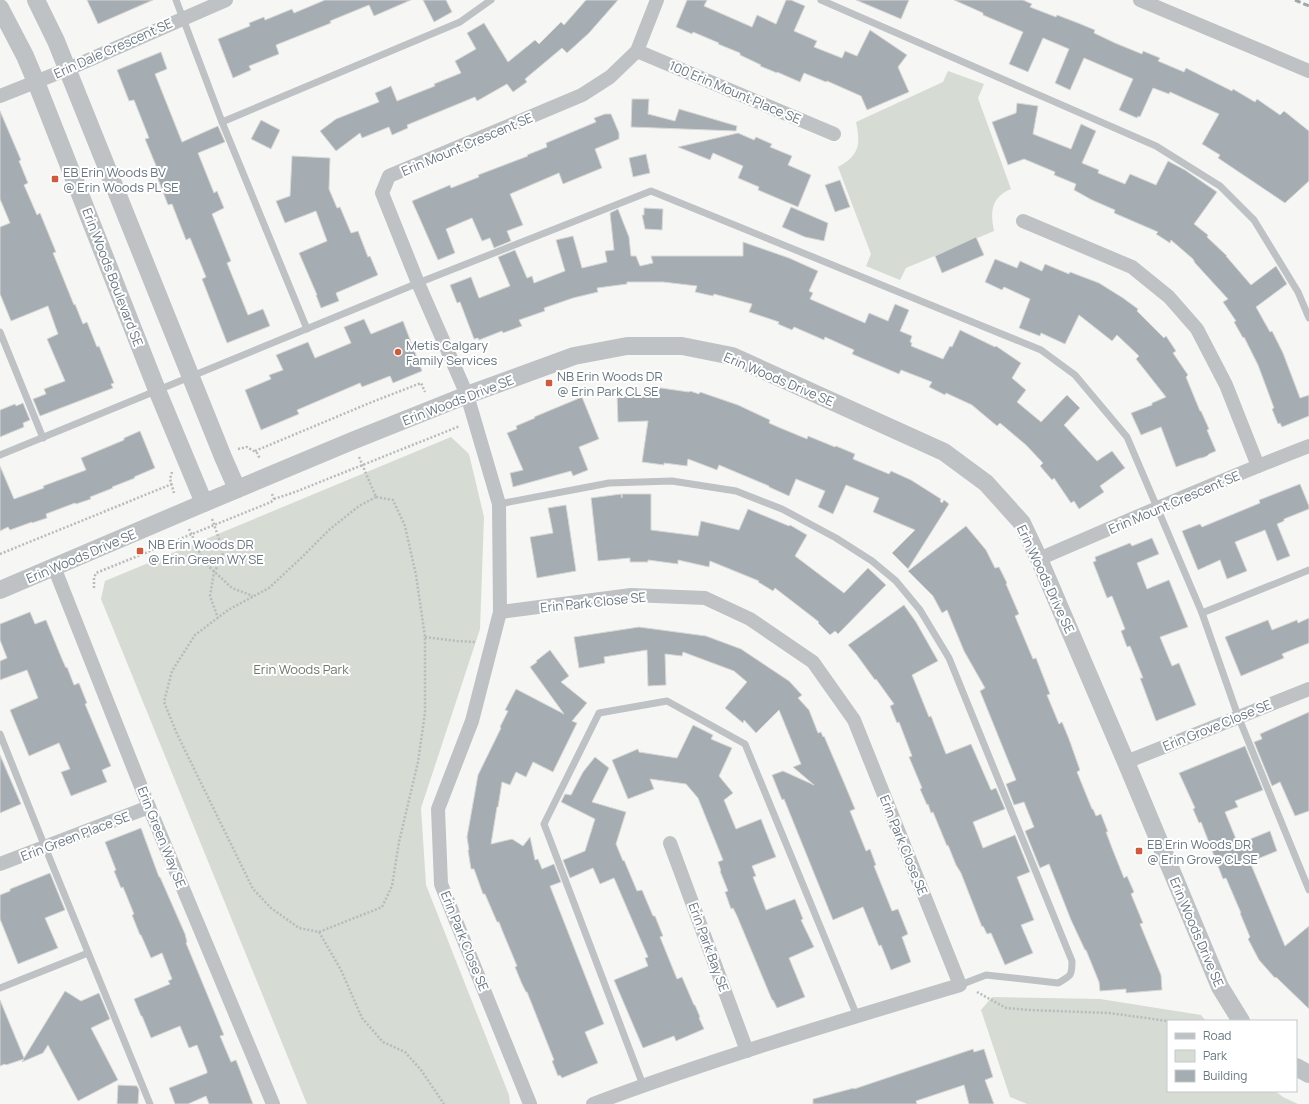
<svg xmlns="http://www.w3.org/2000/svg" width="1309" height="1104" font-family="Manrope,sans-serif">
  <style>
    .green { fill: #d6dbd3 }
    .building { fill: #a6adb2; stroke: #d8d8d6 }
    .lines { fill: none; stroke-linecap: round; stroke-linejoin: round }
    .path { stroke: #b8bbbd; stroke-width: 2.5; stroke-dasharray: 2 2; stroke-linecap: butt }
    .service { stroke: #bec2c5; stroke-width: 7 }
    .minor { stroke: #bec2c5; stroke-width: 14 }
    .tertiary { stroke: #bec2c5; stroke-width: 18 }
    .rail { stroke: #a0a6aa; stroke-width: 3; stroke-dasharray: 6 3; stroke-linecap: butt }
    .poi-dot { fill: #cd5b3d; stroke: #fff; stroke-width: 1.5 }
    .labels { text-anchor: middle; stroke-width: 4; stroke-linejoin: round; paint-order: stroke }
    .street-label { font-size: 13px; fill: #697781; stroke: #fff }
    .poi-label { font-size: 13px; fill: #697781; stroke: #fff; text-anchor: start }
    .park-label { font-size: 13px; fill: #6b7967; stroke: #fff }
  </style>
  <rect width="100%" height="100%" fill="#f6f6f4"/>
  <g class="green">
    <path d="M948,71L984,84L978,98L1011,189C991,197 990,212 994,231L906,268L900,280L866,266L871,254L838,167C859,156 861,145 856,122L943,82Z"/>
    <polygon points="451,437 469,454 484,517 480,629 421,808 426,885 509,1095 510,1104 307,1104 101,599 105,581"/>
    <polygon points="992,997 1100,999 1201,1015 1206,1021 1168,1021 1168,1091 1275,1091 1283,1097 1298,1104 1027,1104 1010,1097 981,1010"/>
  </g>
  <g class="building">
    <polygon points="87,0 153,0 98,24"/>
    <polygon points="325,0 411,0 374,16 369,5 330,21 331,23 276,45 279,54 249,66 251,70 233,78 218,39 250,26 249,23 264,17 265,20 292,9 294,13"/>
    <polygon points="423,0 446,0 452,12 434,22"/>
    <polygon points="586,0 618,0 589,33 567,53 562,48 525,79 527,82 513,92 507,84 477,101 475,97 407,125 408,128 392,135 389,127 362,138 360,133 336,151 320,131 336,119 379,102 375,93 391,86 397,101 435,86 434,84 461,73 455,61 476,49 467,33 484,23 508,62 535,40 539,44 561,22 564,25"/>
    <polygon points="687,0 707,0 704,6 752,27 757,15 776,24 786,0 791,0 805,6 794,31 817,41 814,47 842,58 845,51 857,56 870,30 907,55 898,67 909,92 867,110 861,96 827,81 826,82 804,73 800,82 777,72 777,73 760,66 761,65 740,55 740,53 718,44 719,43 693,32 692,34 676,27"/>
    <polygon points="856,0 909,0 901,19"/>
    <polygon points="954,0 1023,0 1032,4 1030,7 1056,17 1057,15 1078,23 1095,30 1094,33 1115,43 1142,54 1143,51 1160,58 1158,61 1184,72 1186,68 1232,91 1233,89 1255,102 1257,99 1280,115 1284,111 1309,131 1309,181 1285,203 1218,158 1220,155 1202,144 1219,114 1170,92 1169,94 1153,88 1140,117 1138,116 1137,118 1119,110 1133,79 1084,58 1070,90 1055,83 1069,49 1043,38 1028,72 1009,64 1023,32 983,15 983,13"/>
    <polygon points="161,52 167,69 155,74 182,142 218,126 225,142 198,153 214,193 217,191 224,208 212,214 231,261 227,263 248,315 263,309 270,326 227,343 202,279 206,277 190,238 186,240 172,204 168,205 156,174 159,173 145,139 149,138 134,100 129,101 117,70"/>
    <polygon points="632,99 649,99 648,114 675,121 679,109 737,126 736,131 631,127"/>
    <polygon points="1017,103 1038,106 1033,134 1071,149 1081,124 1096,131 1082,163 1099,170 1098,173 1125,184 1130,174 1156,185 1168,161 1185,170 1217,192 1194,224 1208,235 1207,237 1227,256 1226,256 1251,285 1276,266 1287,284 1256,307 1270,332 1272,331 1283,353 1300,398 1309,395 1309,416 1282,427 1280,423 1278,424 1272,409 1274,408 1258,365 1244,337 1243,338 1234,322 1236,321 1223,302 1228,299 1195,263 1193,259 1171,240 1170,243 1156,234 1158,232 1114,213 1115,210 1092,200 1074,190 1076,184 1054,175 1055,172 1024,159 1008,165 992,122 1016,113"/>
    <polygon points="0,111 21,160 19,161 28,183 24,185 37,215 40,213 56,252 53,253 74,305 75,304 83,324 87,322 97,347 99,346 114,383 111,384 113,388 40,416 33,399 46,394 44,389 65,381 47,339 58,334 48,306 11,321 0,294 0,227 10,223 0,199"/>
    <polygon points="605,114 611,114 619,133 619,139 595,149 602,168 563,184 559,173 510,194 523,225 507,231 511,241 494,248 490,238 482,241 472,218 446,229 455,253 438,260 412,201 450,185 451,188 479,177 478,175 528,156 527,155 547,147 546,143 596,122 594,118"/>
    <polygon points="261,120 280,130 271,149 251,139"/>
    <polygon points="738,133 754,140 756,137 772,144 770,147 792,156 788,165 811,175 798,207 758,190 759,187 738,178 743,166 713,153 710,160 678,147"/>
    <polygon points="646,154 650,173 633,177 629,158"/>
    <polygon points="292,156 330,158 329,189 337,208 340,207 351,233 358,231 368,257 370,256 378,275 336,293 339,301 321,308 316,295 317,295 299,253 327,241 316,211 285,223 276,201 290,196"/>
    <polygon points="840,180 850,207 835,212 825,185"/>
    <polygon points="791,207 828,223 824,241 805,237 782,227"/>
    <polygon points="644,208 663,209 662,230 645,229 642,215 644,215"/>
    <polygon points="618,209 629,237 631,256 636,256 640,266 653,263 651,256 743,256 743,242 789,258 818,271 809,291 813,293 810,299 865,323 869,313 888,321 895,304 909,310 900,331 912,336 910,342 912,343 911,346 943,359 950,346 952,347 960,330 995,347 996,346 1021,363 1012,378 1026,390 1017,402 1041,422 1067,395 1080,408 1064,425 1097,461 1112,451 1125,468 1100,486 1104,492 1079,509 1074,501 1071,503 1054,478 1052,480 1040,466 1043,463 1026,445 1000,423 997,426 972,405 946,393 945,395 929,387 932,382 901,370 899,374 852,354 854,350 825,337 824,340 794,327 792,330 778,324 779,322 749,312 752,304 714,294 713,296 695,292 697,286 663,282 627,282 627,284 597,288 598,292 573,298 544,308 545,311 519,320 522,326 503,333 502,331 479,340 478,338 474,339 460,302 457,303 450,285 471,277 479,298 510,286 498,257 515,250 527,278 532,276 534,283 565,271 556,240 573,236 582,268 607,262 605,251 614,250 610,213"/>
    <polygon points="976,237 984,255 942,273 935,256"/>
    <polygon points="995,259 1017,268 1020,261 1042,271 1045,264 1069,274 1070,272 1099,283 1123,298 1138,309 1137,311 1164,338 1166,336 1176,351 1173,353 1188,375 1186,377 1200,411 1201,411 1209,429 1207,430 1216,451 1209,454 1207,456 1202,458 1200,458 1176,467 1161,427 1141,435 1131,413 1152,405 1152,403 1166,397 1136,359 1139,356 1117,335 1112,341 1079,315 1065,344 1041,333 1040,336 1019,328 1030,299 1004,287 1002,290 985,282"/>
    <polygon points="364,319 371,334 403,321 422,371 393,383 390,376 362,387 360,383 297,410 299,414 261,430 245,390 271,379 269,375 283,370 276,355 308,342 315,358 351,343 344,327"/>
    <polygon points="654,387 689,392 690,391 699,394 700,392 738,405 770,420 769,423 778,427 807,439 808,436 835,447 836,446 855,454 853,459 889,474 891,471 911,480 941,499 940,501 942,503 944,500 949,504 908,569 892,553 915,530 873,512 879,498 846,485 833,514 818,507 825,491 796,479 789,496 769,487 769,486 719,465 717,470 688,459 687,466 664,463 664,465 642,462 648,421 618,422 617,396 653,394"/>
    <polygon points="582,397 599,439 579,447 588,470 573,476 571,471 513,487 510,473 523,470 507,433 517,429 516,426 535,418 534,417"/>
    <polygon points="23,403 30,420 23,423 24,427 0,437 0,410 15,404 16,406"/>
    <polygon points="140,431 155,468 134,477 135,478 112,487 113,488 90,497 91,499 76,504 75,503 46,514 47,518 32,523 32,522 10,530 8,527 0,531 0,466 14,499 44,488 43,486 86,470 81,458 124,440 124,438"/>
    <polygon points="1300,484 1309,506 1309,509 1284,519 1284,521 1277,524 1290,556 1277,561 1265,530 1235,542 1247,571 1227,579 1220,560 1198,570 1182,531 1200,524 1202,527 1260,503 1259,500"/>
    <polygon points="621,494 622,498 622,494 651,494 651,530 698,536 701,521 739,530 748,509 789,526 790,525 807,535 795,556 844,593 868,568 886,585 838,634 835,631 830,635 818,623 819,622 775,588 773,591 758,582 759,581 710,561 709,567 678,560 678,564 648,560 648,562 630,562 630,558 598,561 591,498"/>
    <polygon points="566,505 576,571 537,578 530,537 553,533 548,508"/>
    <polygon points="966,526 986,550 995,568 999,567 1007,583 1006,584 1019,614 1015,616 1033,659 1036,658 1050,694 1047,695 1059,724 1062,722 1069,739 1080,770 1077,772 1092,809 1093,809 1096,816 1101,814 1108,832 1106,832 1112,848 1124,878 1127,876 1134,892 1131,894 1143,923 1140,924 1161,975 1162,990 1126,993 1126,989 1100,991 1099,982 1086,950 1085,950 1071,920 1049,864 1040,868 1025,831 1034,827 1024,802 1014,805 1006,784 1016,780 980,691 985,688 964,651 947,610 942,613 933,596 908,571"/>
    <polygon points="1152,538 1159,554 1137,563 1147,589 1169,580 1188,627 1160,637 1172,666 1179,663 1196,705 1156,721 1140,678 1143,678 1130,646 1127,647 1121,631 1125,629 1112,596 1107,598 1093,562 1096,561 1095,557 1130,543 1132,546"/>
    <polygon points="904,605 916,622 938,661 912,675 929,717 931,716 946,754 971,744 991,790 996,788 1005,809 973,822 983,848 1015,835 1030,872 1017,877 1034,920 1021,925 1033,953 1005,965 991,933 987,934 983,926 982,927 961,873 956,865 948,845 947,846 933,812 931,813 928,804 927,805 920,789 922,788 909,757 912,756 899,722 897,723 890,706 894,704 876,679 875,680 856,654 848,645"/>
    <polygon points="30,612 35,624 46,620 62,659 66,668 67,667 74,685 79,683 87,703 85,704 111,766 102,770 107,782 71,796 61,772 70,769 59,743 29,756 10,710 38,698 27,670 0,680 0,661 7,658 0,640 0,624"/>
    <polygon points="1309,618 1309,643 1282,654 1284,658 1241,676 1225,637 1268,620 1272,630 1297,620 1298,623"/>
    <polygon points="639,627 706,636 741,649 789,681 802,695 798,698 809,710 818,733 821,732 823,737 824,736 845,785 855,809 850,811 866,851 870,849 876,865 874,866 892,911 898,909 908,934 902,937 911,962 891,970 881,945 879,946 863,907 833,920 784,799 782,800 772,775 783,771 814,785 793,767 801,764 779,710 756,733 744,720 743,723 725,708 747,682 734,671 683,652 682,656 665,654 666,685 648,686 647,650 604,657 605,663 579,668 574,637"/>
    <polygon points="550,650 569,676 561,682 587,703 572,721 577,723 553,772 533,762 526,777 516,772 510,785 502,782 498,807 497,807 491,844 512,839 523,846 530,837 535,860 538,859 542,869 554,864 561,882 550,886 604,1024 585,1032 598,1063 562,1078 560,1075 558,1076 552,1061 554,1060 527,992 526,992 522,984 515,967 517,966 502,930 499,922 497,922 485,894 483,894 474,869 471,869 468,850 469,850 467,837 478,775 501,728 500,727 508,711 505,710 516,689 564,714 530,667 537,662 536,661"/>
    <polygon points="1309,712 1309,811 1295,816 1280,782 1272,786 1254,742 1262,739 1260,734"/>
    <polygon points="693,725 713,735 711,739 732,748 719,776 733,793 724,800 736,829 761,819 768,837 776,857 752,866 756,876 753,877 766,910 795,899 803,919 801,920 814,947 789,958 805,997 777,1008 773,1000 772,1000 737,916 733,908 731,909 725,892 728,891 720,871 721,871 718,862 723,860 698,798 686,784 650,779 654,789 628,799 612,760 638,749 639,752 677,758"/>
    <polygon points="1245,746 1263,790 1235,801 1238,807 1225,812 1238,844 1270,831 1277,851 1250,862 1285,946 1309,926 1309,1009 1276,977 1275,978 1259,960 1248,939 1250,937 1240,913 1241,913 1226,878 1223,879 1201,822 1199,823 1193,809 1195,808 1179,773"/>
    <polygon points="0,755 21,804 0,813"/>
    <polygon points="595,757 609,768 592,802 626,812 616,844 623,861 624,860 637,891 642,890 653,916 655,916 663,936 660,937 677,979 682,977 694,1005 695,1005 700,1017 699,1018 704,1029 676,1041 674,1036 643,1048 614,980 648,966 645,958 648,957 614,878 600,884 593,868 570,878 563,860 585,851 595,819 561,802 565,794 571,795 583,772"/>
    <polygon points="141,828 159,877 160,877 185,934 187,942 186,943 224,1035 220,1036 231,1062 236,1060 253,1104 209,1104 206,1096 188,1104 175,1104 169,1088 207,1073 207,1071 197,1045 189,1048 180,1026 151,1038 142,1016 141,1016 134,999 170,984 168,981 172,979 162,953 151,958 141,935 140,935 132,915 134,914 123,887 121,888 114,871 116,870 105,842"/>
    <polygon points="50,873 65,910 45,918 58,948 18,964 0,919 0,895 10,891 10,889"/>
    <polygon points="65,991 81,1001 99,993 110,1019 91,1028 118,1080 78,1101 48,1045 43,1053 22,1062 24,1059 6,1065 5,1064 0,1066 0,1000 24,1058"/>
    <polygon points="973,1049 974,1052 984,1049 993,1077 985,1080 994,1104 969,1104 964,1085 916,1101 917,1104 813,1104 813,1099 854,1088 854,1089"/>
    <polygon points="118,1085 137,1086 139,1090 138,1104 117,1104"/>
  </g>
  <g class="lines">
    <g class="path">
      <polyline points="238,449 247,447 257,453 260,459"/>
      <polyline points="255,451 372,402 421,383 425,392"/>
      <polyline points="359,457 376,497"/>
      <polyline points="172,472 170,479 174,493"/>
      <polygon points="376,497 393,500 405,526 416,575 425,637 425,713 418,762 399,842 392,886 382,907 319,932 299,928 271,908 253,889 177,734 164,702 172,671 195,635 228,610 269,588 301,558 330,529 359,506"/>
      <polyline points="274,499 295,492 460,426"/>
      <polyline points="212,519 222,547 223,558 214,572 210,596 218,618"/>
      <polyline points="189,529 204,562 232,588 253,596"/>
      <polyline points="0,554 172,484"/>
      <polyline points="94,588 94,578 96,573 271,502 274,499 272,494"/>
      <polyline points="425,637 456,641 476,642"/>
      <polyline points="319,932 341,970 362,1018 383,1042 405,1052 421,1070 444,1104"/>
      <polyline points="977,992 1006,1008 1029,1010 1109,1013 1168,1021"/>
    </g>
    <g class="service">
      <polyline points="176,0 222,122 307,329"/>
      <polyline points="821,0 1156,146 1220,186 1254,220 1298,292 1309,318"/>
      <polyline points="222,122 460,22 491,0"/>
      <polyline points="0,332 43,438"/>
      <polyline points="0,455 418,283 651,191 1041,350 1075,375 1127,437 1202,613 1238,716 1309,890"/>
      <path d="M499,504L609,483L672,481L736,491L782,509L836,538L872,561L896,581L920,610L949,658L1072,961C1072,976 1071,976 1058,983L986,975L960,985"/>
      <polyline points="1202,613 1309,570"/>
      <polyline points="0,734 45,847 150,1104"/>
      <polyline points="0,988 88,953"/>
      <polyline points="643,1085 544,824 599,713 667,701 745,744 857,1016"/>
    </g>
    <g class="minor">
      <polyline points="1140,0 1309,71"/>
      <polyline points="637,51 834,134"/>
      <polyline points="0,96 68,69 226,0"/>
      <polyline points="1023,221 1132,267 1169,297 1197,329 1226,385 1258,466"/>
      <path d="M1039,559C1129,520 1218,481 1309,446"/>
      <polyline points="54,567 149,807 273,1104"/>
      <path d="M500,612L631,595L705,598L750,619L813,662L854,720L960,985C837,1022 713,1059 593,1104"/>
      <polyline points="1126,762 1309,689"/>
      <polyline points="670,843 747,1051"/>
      <polyline points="0,864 149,807"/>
      <polyline points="530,1104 441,884 438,809 472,721 500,612 499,504 467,395 418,283 382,193 389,176 582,95 610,77 637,51 657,0"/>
    </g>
    <g class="tertiary">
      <polyline points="36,0 56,41 223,457 237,489"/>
      <polyline points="0,8 25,56 36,82 157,390 204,503"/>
      <polyline points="0,590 204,503 352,441 467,395 574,356 627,346 682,346 732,356 944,452 986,483 1022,523 1039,559 1126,762 1220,987 1241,1021"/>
      <polyline points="1296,1067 1309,1074"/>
    </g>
    <polyline class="rail" points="1295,0 1309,6"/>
  </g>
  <g class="poi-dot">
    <rect x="51" y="175" width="8" height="8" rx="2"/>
    <circle cx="398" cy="352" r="4"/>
    <rect x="545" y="379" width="8" height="8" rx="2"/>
    <rect x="136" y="547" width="8" height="8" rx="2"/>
    <rect x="1135" y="847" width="8" height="8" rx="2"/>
  </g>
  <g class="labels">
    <g class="street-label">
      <text transform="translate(113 48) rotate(-24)" y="5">Erin Dale Crescent SE</text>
      <text transform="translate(735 92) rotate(23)" y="5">100 Erin Mount Place SE</text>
      <text transform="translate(467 144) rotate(-23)" y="5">Erin Mount Crescent SE</text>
      <text transform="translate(113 277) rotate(69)" y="5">Erin Woods Boulevard SE</text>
      <text transform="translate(779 379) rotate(23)" y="5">Erin Woods Drive SE</text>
      <text transform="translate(458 400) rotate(-21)" y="5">Erin Woods Drive SE</text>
      <text transform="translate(1174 502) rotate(-23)" y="5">Erin Mount Crescent SE</text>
      <text transform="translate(81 556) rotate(-23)" y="5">Erin Woods Drive SE</text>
      <text transform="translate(1046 579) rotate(65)" y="5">Erin Woods Drive SE</text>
      <text transform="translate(593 602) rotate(-6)" y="5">Erin Park Close SE</text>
      <text transform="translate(1217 725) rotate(-22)" y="5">Erin Grove Close SE</text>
      <text transform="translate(75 836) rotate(-21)" y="5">Erin Green Place SE</text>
      <text transform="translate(162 837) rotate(68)" y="5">Erin Green Way SE</text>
      <text transform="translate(904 845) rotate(68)" y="5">Erin Park Close SE</text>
      <text transform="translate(1197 932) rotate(67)" y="5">Erin Woods Drive SE</text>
      <text transform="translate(465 941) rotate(68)" y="5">Erin Park Close SE</text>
      <text transform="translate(709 947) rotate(70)" y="5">Erin Park Bay SE</text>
    </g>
    <g class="poi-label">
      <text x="63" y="177">EB Erin Woods BV<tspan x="63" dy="15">@ Erin Woods PL SE</tspan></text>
      <text x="406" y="350">Metis Calgary<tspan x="406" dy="15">Family Services</tspan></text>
      <text x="557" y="381">NB Erin Woods DR<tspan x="557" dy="15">@ Erin Park CL SE</tspan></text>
      <text x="148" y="549">NB Erin Woods DR<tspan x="148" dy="15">@ Erin Green WY SE</tspan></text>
      <text x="1147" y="849">EB Erin Woods DR<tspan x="1147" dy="15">@ Erin Grove CL SE</tspan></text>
    </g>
    <g class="park-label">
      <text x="301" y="674">Erin Woods Park</text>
    </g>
  </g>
  <rect x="1167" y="1020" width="130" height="72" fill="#ffffff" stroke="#c3c9cd"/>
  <rect x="1175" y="1033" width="20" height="6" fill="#bec2c5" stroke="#c3c9cd"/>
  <text x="1203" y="1040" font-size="12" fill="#697781">Road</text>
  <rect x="1175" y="1050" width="20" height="12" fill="#d6dbd3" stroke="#c3c9cd"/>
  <text x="1203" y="1060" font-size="12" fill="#697781">Park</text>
  <rect x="1175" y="1070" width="20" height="12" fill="#a6adb2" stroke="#c3c9cd"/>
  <text x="1203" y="1080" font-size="12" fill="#697781">Building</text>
</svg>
